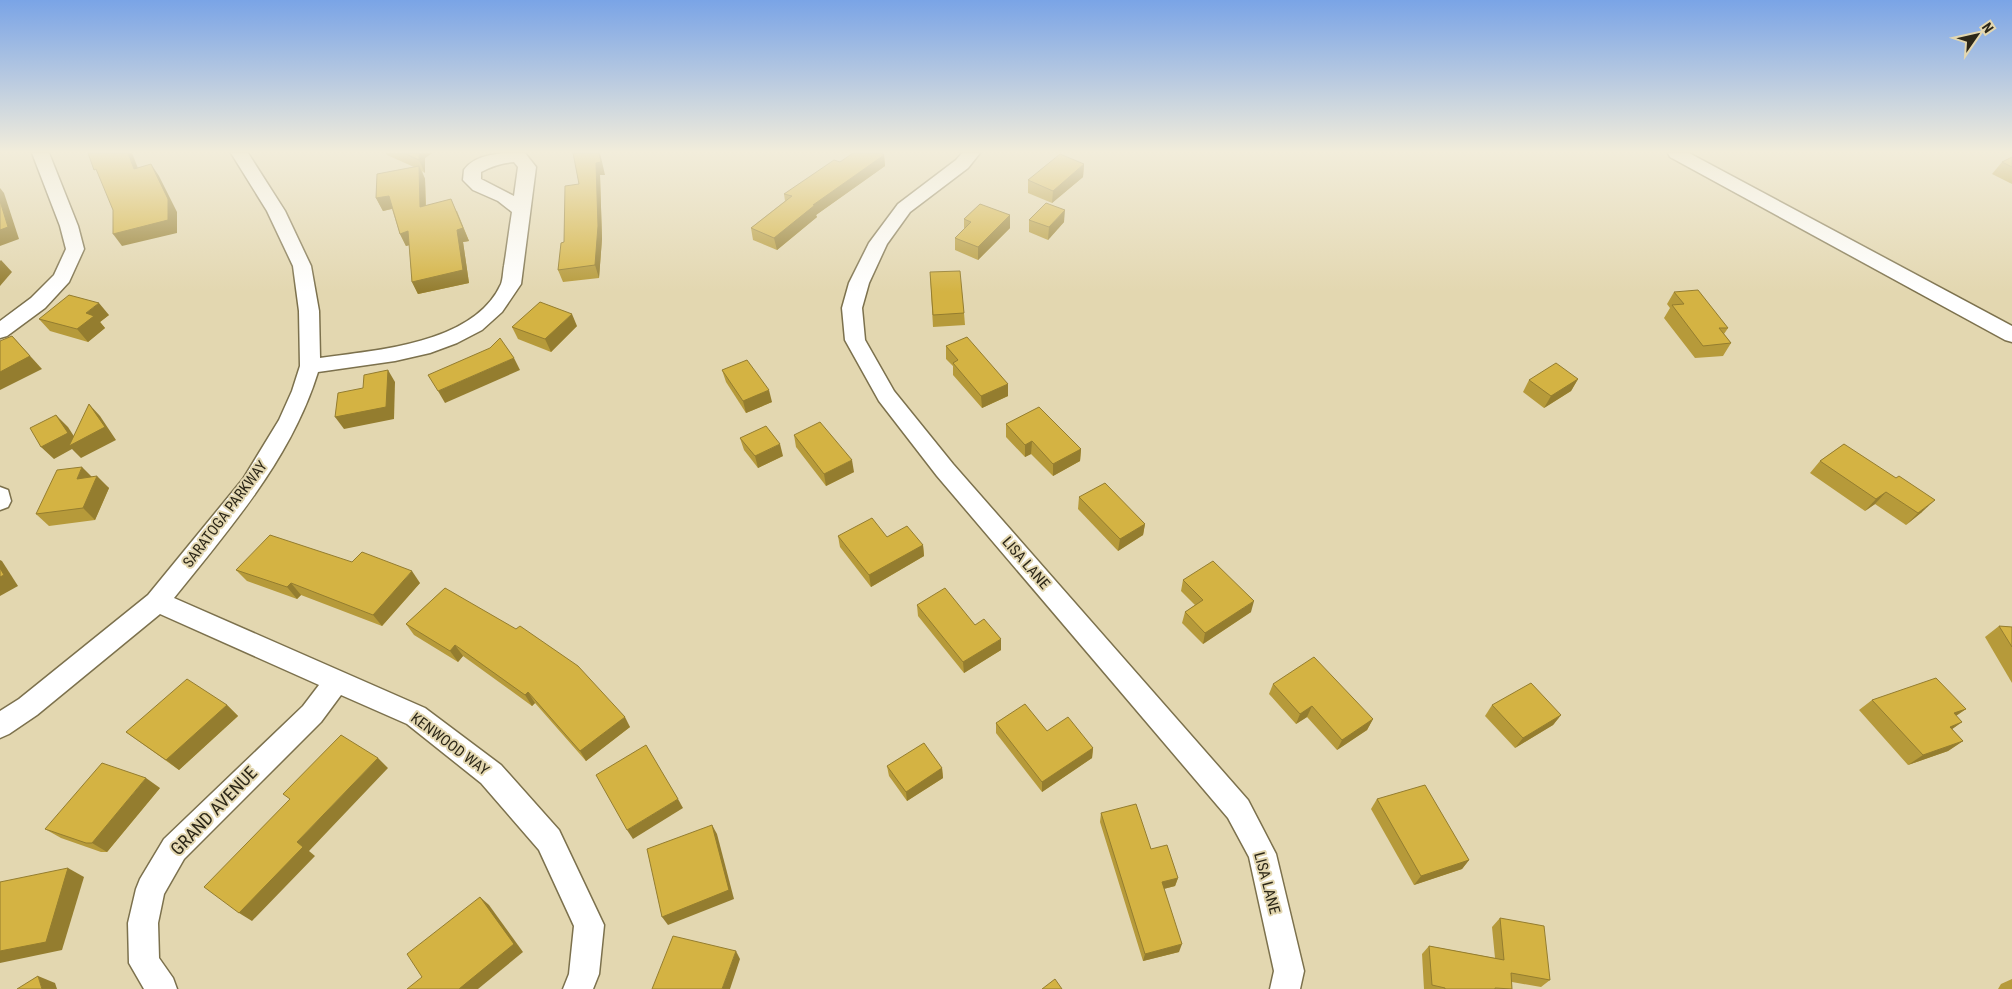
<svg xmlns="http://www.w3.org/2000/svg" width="2012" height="989" font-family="'Roboto Condensed',sans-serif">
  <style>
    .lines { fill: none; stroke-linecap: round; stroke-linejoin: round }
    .minor-casing { stroke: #7c714d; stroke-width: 3 }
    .minor { fill: #fff; fill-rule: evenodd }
    .wall { fill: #b69a3a }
    .shaded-wall { fill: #947d2f }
    .building { fill: #d4b343; stroke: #947d2f }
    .labels { text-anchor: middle; stroke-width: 4; stroke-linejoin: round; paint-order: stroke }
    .street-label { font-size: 15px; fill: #2c2718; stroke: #e3d7b0 }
    .near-street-label { font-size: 18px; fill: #2c2718; stroke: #e3d7b0 }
  </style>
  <rect width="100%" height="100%" fill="#e3d7b0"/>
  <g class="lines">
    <g class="minor-casing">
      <g id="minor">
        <polygon points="32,153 49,153 78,226 84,249 69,282 45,308 7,336 0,338 0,321 31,298 54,275 66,249 60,226"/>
        <path d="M231,153H248L285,211L311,266L319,311L320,358C376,350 474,344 501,284C503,279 503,271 504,266C507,248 509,230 512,212L498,201L473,190L463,180L464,170C477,152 506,153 525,153L536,167L521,284L502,312L482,330L457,343L430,353L395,361L318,372C291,459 230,528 174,598L425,708L501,765L559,830L604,925L599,974L593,989H563L569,974L574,926L539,850L481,783L407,724L341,695L321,722L184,859L164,894L158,923L159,958L173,978L177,989H144L129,963L128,923L136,889L140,879L164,839L303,706L319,685L160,614L37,715L9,734L0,738V711L19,699L148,595L243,479L279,420L292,391L300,366L299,311L293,266L267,211ZM514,162L518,167L514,196L481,179V172C492,166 502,163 514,162Z"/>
        <polygon points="962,153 980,153 968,168 910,212 887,244 869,283 862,308 865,340 894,391 953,464 1248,800 1276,854 1304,971 1300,989 1270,989 1274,971 1249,857 1228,818 937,476 879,401 845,340 842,308 849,283 869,243 898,204 956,160"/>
        <polygon points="1668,153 1689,153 2012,326 2012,342 2005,340 1670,157"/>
        <polygon points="0,487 8,490 11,501 8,507 0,510"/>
      </g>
    </g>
    <use href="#minor" class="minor"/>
  </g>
  <g class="wall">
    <polygon points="386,153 432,153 425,158 425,173 422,171 425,179 426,206 457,211 469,241 463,242 469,283 418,294 412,282 409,245 406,246 400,234 392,209 383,211 376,198 414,167 387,155"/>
    <polygon points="573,153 605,175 600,175 602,239 599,278 563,282 558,270 564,242 579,184"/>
    <polygon points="884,155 885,166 816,215 817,217 777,250 753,240 751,228 785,201 784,194 840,162"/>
    <polygon points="2012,157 2012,184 1992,174 2002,162"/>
    <polygon points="1084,164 1083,177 1052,203 1028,193 1028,180"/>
    <polygon points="964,219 1010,228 978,260 955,250 955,238 964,229"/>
    <polygon points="1029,220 1064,222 1048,240 1029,232"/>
    <polygon points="930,272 964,313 965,325 933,327"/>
    <polygon points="1674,292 1728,328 1724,334 1731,343 1723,356 1695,358 1664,318 1670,308 1667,304"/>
    <polygon points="109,315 100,322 105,328 88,342 50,331 39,319"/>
    <polygon points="577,326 551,352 518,339 512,327"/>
    <polygon points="946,346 1008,384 1008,396 982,408 953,375 953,366 946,359"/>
    <polygon points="722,370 772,402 746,413 726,382"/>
    <polygon points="1578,379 1571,391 1544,408 1523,392 1529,380"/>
    <polygon points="1006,424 1081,449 1080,461 1053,476 1031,454 1025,457 1006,437"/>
    <polygon points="794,435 854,472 826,486 796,447"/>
    <polygon points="740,438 783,456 758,468 744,450"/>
    <polygon points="1844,444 1922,512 1906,525 1875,504 1865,511 1810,473 1820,461"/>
    <polygon points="92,477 109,488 95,520 49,526 36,514"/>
    <polygon points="1079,497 1145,524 1143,535 1118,551 1078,509"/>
    <polygon points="838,536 887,537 923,545 924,556 871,587 840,547"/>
    <polygon points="352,562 420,583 382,626 301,595 297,599 247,581 236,570"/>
    <polygon points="1183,580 1251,612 1203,644 1182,623 1185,612 1195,605 1181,591"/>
    <polygon points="445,588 630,727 586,761 535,703 532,706 463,656 458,662 414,635 406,624"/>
    <polygon points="917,605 975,625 1001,650 964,673 918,616"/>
    <polygon points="1999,626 2012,627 2012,683 1985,637"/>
    <polygon points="1273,684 1373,719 1367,730 1337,750 1307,717 1296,724 1269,694"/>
    <polygon points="1872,700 1966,709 1956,716 1962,722 1952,729 1963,741 1948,751 1908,765 1859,710"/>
    <polygon points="227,705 238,716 179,770 126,732"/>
    <polygon points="1492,705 1561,715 1553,725 1515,748 1485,716"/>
    <polygon points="996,723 1047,731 1093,748 1092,758 1042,792 996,733"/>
    <polygon points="887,766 942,768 943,778 907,801 889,776"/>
    <polygon points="160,788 107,852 101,852 61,838 45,829"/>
    <polygon points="1377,799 1469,860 1462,869 1414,885 1371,809"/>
    <polygon points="1101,813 1151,849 1178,878 1175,886 1164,889 1179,952 1143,961 1100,822"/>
    <polygon points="1500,918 1550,980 1541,987 1512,982 1512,989 1424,989 1422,954 1429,946 1495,958 1492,927"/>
    <polygon points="2012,979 2012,989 1998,989 2001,984"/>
  </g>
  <g class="shaded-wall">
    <polygon points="128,153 132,153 143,181 134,169"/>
    <polygon points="419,153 432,153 425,158 425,173 419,160"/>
    <polygon points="599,153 600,153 605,175 600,175 602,239 599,278 595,265 596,163"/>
    <polygon points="884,155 885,166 816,215 817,217 777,250 774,238 813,205"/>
    <polygon points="151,164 159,176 177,212 177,233 122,246 113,234"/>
    <polygon points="1084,164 1083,177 1052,203 1053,191"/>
    <polygon points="419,166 425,179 426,220 420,207"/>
    <polygon points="0,188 4,193 19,239 0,246"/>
    <polygon points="389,196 395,208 383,211 376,198"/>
    <polygon points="451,199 469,241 463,242 469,283 418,294 412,282"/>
    <polygon points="1065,210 1064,222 1048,240 1049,227"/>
    <polygon points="1010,215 1010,228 978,260 978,247"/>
    <polygon points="408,231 414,244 406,246 400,234"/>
    <polygon points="1,260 12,272 0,286 0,261"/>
    <polygon points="99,303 109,315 100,322 105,328 88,342 77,329 86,313"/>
    <polygon points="572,314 577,326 551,352 545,339"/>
    <polygon points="12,336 42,369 0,390 0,372"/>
    <polygon points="514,358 520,370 445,403 438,391"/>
    <polygon points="388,370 395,382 394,419 344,429 335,417"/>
    <polygon points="1578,379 1571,391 1544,408 1551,396"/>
    <polygon points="1008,384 1008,396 982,408 981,396"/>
    <polygon points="769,390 772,402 746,413 743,401"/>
    <polygon points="89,404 100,416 116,440 81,458 72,449 54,459 41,447 56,415 68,427 77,441"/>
    <polygon points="1032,441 1031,454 1025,457 1025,445"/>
    <polygon points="780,444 783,456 758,468 755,456"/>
    <polygon points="1081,449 1080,461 1053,476 1053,464"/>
    <polygon points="852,460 854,472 826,486 824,474"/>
    <polygon points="82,467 94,479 77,479"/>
    <polygon points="97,476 109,488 95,520 83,508"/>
    <polygon points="1886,492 1875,504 1865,511 1876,499"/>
    <polygon points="1935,500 1922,512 1906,525 1918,513"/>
    <polygon points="1145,524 1143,535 1118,551 1120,539"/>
    <polygon points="923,545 924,556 871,587 869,575"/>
    <polygon points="0,560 2,561 18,586 0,596"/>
    <polygon points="412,571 420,583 382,626 373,615"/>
    <polygon points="291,583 301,595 297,599 287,587"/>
    <polygon points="1254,601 1251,612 1203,644 1205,633"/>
    <polygon points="1001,639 1001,650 964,673 963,662"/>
    <polygon points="455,645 463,656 458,662 450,651"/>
    <polygon points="528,692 535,703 532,706 525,695"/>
    <polygon points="227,705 238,716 179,770 166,760"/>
    <polygon points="1312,706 1307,717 1296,724 1300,714"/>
    <polygon points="1966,709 1951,719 1954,713"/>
    <polygon points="1561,715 1553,725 1515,748 1523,738"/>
    <polygon points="625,717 630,727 586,761 580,751"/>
    <polygon points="1373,719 1367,730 1337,750 1342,740"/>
    <polygon points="1962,722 1948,732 1950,727"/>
    <polygon points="1963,741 1948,751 1908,765 1923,755"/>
    <polygon points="1093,748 1092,758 1042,792 1042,782"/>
    <polygon points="378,758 388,768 309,851 315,856 252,921 239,913 297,842"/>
    <polygon points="942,768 943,778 907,801 906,792"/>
    <polygon points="146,778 160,788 107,852 92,843"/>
    <polygon points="678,799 683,808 633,839 627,830"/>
    <polygon points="712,825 717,834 734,899 668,925 662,917"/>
    <polygon points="1469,860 1462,869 1414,885 1421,876"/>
    <polygon points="68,868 84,877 62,950 0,963 0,951"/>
    <polygon points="1178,878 1175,886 1159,890 1162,882"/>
    <polygon points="480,897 489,905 523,952 478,989 459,989"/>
    <polygon points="1182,944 1179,952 1143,961 1145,954"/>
    <polygon points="736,951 740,959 730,989 722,989"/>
    <polygon points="38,976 55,983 57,989 42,989"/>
  </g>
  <g class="building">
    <polygon points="88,153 128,153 134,169 151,164 168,199 168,220 113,234 113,210 96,169 94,170"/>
    <polygon points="404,153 419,153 419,160"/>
    <polygon points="573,153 599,153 601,162 596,163 598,226 595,265 558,270 561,243 564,242 565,186 579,184"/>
    <polygon points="853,153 881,153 884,155 813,205 815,205 774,238 751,228 792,196 784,194 834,160 840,162"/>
    <polygon points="1060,154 1084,164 1053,191 1028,180"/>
    <polygon points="2012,157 2012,167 2002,162"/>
    <polygon points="419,166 420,207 451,199 463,228 457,230 463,270 412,282 408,231 400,234 389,196 376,198 377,174"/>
    <polygon points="0,201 8,227 0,230"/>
    <polygon points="1046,203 1065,210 1049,227 1029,220"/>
    <polygon points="980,204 1010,215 978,247 955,238 971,222 964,219"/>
    <polygon points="960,271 964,313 933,315 930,272"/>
    <polygon points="1698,290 1728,328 1719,328 1731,343 1703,346 1672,305 1684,304 1674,292"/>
    <polygon points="69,295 99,303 86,313 94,316 77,329 39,319"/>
    <polygon points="540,302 572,314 545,339 512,327"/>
    <polygon points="12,336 30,356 0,372 0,341"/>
    <polygon points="967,337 1008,384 981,396 953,363 958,360 946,346"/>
    <polygon points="500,338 514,358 438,391 428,375 490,348"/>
    <polygon points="747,360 769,390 743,401 722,370"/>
    <polygon points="1556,363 1578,379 1551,396 1529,380"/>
    <polygon points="388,370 386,407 335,417 338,393 363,388 364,375"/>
    <polygon points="89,404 105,427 69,446"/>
    <polygon points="1039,407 1081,449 1053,464 1032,441 1025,445 1006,424"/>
    <polygon points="56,415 68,433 41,447 30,428"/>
    <polygon points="820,422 852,460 824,474 794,435"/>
    <polygon points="766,426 780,444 755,456 740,438"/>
    <polygon points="1844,444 1896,478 1899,476 1935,500 1918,513 1886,492 1876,499 1820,461"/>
    <polygon points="82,467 77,479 97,476 83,508 36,514 57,470"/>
    <polygon points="1105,483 1145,524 1120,539 1079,497"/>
    <polygon points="872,518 887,537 907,526 923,545 869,575 838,536"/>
    <polygon points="270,535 352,562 362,552 412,571 373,615 291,583 287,587 236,570"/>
    <polygon points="1213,561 1254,601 1205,633 1185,612 1203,600 1183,580"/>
    <polygon points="0,568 4,575 0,577"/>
    <polygon points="445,588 516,629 520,626 578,666 625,717 580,751 528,692 525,695 455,645 450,651 406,624"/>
    <polygon points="945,588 975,625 984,619 1001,639 963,662 917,605"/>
    <polygon points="1999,626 2012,627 2012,647"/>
    <polygon points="1314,657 1373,719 1342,740 1312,706 1300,714 1273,684"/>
    <polygon points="1936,678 1966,709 1954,713 1962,722 1950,727 1963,741 1923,755 1872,700"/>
    <polygon points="187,679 227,705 166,760 126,732"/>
    <polygon points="1531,683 1561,715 1523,738 1492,705"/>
    <polygon points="1025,704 1047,731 1068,717 1093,748 1042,782 996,723"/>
    <polygon points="341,735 378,758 297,842 303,847 239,913 204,887 290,799 283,794"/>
    <polygon points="924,743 942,768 906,792 887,766"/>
    <polygon points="646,745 678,799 627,830 596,775"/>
    <polygon points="102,763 146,778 92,843 86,843 45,829"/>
    <polygon points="1425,785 1469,860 1421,876 1377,799"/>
    <polygon points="1136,804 1151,849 1167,845 1178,878 1162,882 1182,944 1145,954 1101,813"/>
    <polygon points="712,825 729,890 662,917 647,849"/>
    <polygon points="68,868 46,942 0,951 0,882"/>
    <polygon points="480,897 514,944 459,989 407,989 422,977 407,954"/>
    <polygon points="1500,918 1544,926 1550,980 1511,973 1512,989 1495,988 1495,989 1445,989 1445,988 1432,985 1429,946 1504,960"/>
    <polygon points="673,936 736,951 722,989 652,989"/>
    <polygon points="38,976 42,989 17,989"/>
    <polygon points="1055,979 1062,989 1042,989"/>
  </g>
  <linearGradient id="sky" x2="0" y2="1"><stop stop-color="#7aa4e6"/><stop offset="0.52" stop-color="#f2eddb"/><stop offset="1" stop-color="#f2eddb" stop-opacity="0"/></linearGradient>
  <rect width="2012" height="292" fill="url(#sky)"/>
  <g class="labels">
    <g class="street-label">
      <text transform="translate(225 514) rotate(-53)" y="5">SARATOGA PARKWAY</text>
      <text transform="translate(1026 563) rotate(49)" y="5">LISA LANE</text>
      <text transform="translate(450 744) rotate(37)" y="5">KENWOOD WAY</text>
      <text transform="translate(1267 883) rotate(75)" y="5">LISA LANE</text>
    </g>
    <g class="near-street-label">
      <text transform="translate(214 811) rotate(-46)" y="6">GRAND AVENUE</text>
    </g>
  </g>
  <g transform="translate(1977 35) rotate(56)" stroke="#e3d7b0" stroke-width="4" paint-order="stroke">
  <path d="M0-4L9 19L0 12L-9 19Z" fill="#2c2718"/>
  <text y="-8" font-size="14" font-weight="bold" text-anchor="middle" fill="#2c2718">N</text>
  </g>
</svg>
